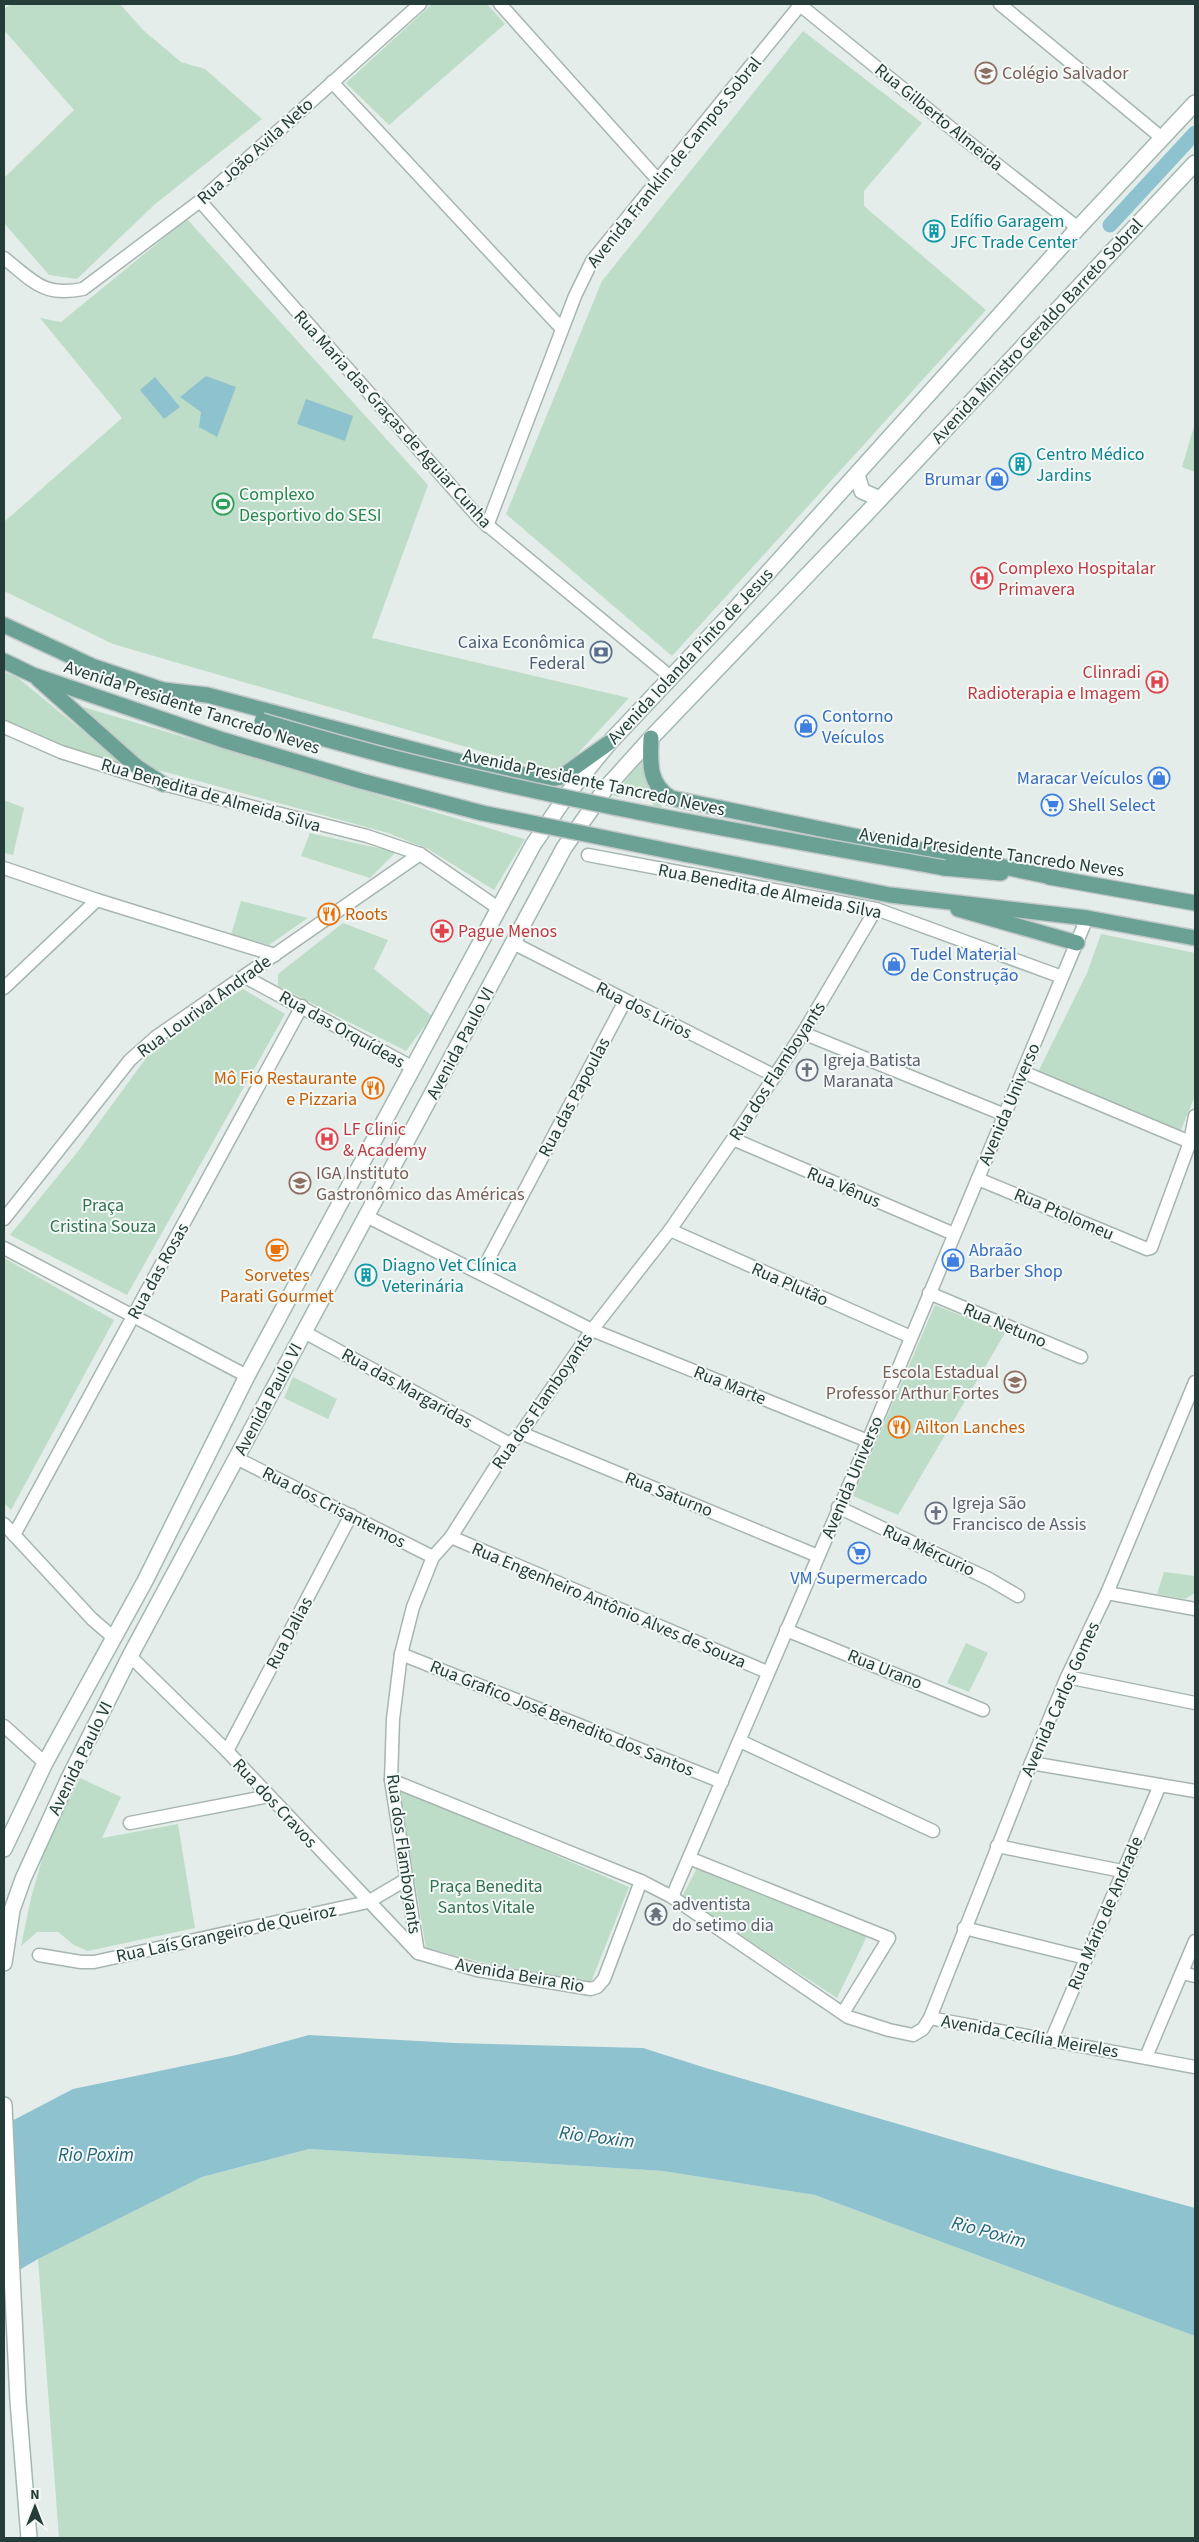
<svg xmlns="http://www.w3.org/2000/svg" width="1199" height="2542" font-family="'Source Sans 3',sans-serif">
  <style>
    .green { fill: #beddc8 }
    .water { fill: #8fc2cf }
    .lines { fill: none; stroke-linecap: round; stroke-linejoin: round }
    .canal { stroke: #8fc2cf; stroke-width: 15 }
    .street-casing { stroke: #a7b5b0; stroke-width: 15 }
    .secondary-casing { stroke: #a3b8b1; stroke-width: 18 }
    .primary-casing { stroke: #c2c9c7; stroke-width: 18 }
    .street { stroke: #fff; stroke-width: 12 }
    .secondary { stroke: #fff; stroke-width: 15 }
    .primary { stroke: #6ba095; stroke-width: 15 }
    .primary-bridge-casing { stroke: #c2c9c7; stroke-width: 18; stroke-linecap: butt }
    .primary-bridge { stroke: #6ba095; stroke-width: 15 }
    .labels { text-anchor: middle; stroke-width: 4; stroke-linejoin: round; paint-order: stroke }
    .education-label { font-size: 18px; fill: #785e54; stroke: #f4f9f7; text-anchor: start }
    .street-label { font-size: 18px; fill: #243d38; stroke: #f4f9f7 }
    .culture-label { font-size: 18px; fill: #0d838f; stroke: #f4f9f7; text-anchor: start }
    .shop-label { font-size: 18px; fill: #366cbe; stroke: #f4f9f7; text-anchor: start }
    .leisure-label { font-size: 18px; fill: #27864d; stroke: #f4f9f7; text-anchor: start }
    .health-label { font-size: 18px; fill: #be3a42; stroke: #f4f9f7; text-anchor: start }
    .service-label { font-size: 18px; fill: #4e5e75; stroke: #f4f9f7; text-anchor: end }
    .food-label { font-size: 18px; fill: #c56008; stroke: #f4f9f7; text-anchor: start }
    .worship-label { font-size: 18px; fill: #5b616d; stroke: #f4f9f7; text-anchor: start }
    .park-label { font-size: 18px; fill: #30724d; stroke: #f4f9f7 }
    .water-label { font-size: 19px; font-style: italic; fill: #216477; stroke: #f4f9f7 }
  </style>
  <rect width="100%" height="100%" fill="#e4ede9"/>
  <g class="green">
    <polygon points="11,4 120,4 143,30 181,62 205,69 262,119 154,205 77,279 49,275 4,223 4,178 74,110 4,30 4,9"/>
    <polygon points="432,4 487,4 505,24 389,125 346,83"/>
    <polygon points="803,31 922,123 864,191 864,206 986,310 672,656 506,514 602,281"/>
    <polygon points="187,219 428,485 372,638 629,698 559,774 113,644 4,591 4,522 122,418 40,318 61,322"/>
    <polygon points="1195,423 1195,472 1182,467"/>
    <polygon points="4,672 17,677 129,769 41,738 4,719"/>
    <polygon points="80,706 525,839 494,890 428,849 388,833 147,767"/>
    <path d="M643,760C644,770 646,779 651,788C655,796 662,799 662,808L654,806L647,795C636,792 627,790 618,797L613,795Z"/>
    <polygon points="4,800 24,808 13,855 4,853"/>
    <polygon points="310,833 396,852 370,878 301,856"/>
    <polygon points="241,901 308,918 269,945 231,935"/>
    <polygon points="343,923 388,940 374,969 432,1016 406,1051 278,986 278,974"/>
    <polygon points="1101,934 1195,953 1195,1096 1180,1132 1038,1072 1087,973"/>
    <polygon points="243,989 285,1014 127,1295 10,1235 79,1150 157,1043"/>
    <polygon points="4,1258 114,1320 11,1510 4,1503"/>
    <polygon points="935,1305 1005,1333 898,1515 853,1496"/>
    <polygon points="293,1377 337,1399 328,1419 284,1398"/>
    <polygon points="1164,1572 1195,1576 1195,1593 1185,1599 1157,1594"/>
    <polygon points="966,1643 988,1653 969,1692 947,1683"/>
    <polygon points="80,1778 121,1797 102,1838 178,1824 195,1928 88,1951 74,1945 58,1932 37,1932 21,1946 31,1898 45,1849"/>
    <polygon points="399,1787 629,1887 591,1982 485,1963 426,1948"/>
    <polygon points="698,1866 868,1934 837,1998 682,1897"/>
    <polygon points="309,2149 663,2171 815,2195 1195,2336 1195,2538 59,2538 38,2259 202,2177"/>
  </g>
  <g class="water">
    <polygon points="206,376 236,387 217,437 199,427 201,412 180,397"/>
    <polygon points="155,377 180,407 164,419 140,390"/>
    <polygon points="306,399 353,416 345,441 297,424"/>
    <polygon points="309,2035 455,2043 643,2048 706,2068 1056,2170 1195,2208 1195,2336 815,2195 663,2171 309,2149 202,2177 38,2259 4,2279 4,2125 73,2089 236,2055"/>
  </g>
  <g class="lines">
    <polyline class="canal" points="1110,225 1195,133"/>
    <g class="street-casing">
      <g id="street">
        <polyline points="500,4 658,180"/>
        <polyline points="1000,4 1162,138"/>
        <polyline points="800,5 962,137 1078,228"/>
        <polyline points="332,82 562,329"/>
        <polyline points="200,201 480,519 672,678"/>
        <path d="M4,258C33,281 43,297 83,289L200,201L420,4"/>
        <polyline points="487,526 575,296 592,261 801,4"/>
        <polyline points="4,727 61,752 163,784 367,836 420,854 498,908"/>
        <polyline points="588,855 876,909 1062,977"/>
        <polyline points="4,868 97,900 275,955"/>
        <polyline points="513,943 775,1076"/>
        <polyline points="245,977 412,1067"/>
        <polyline points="4,988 97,900"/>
        <polyline points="803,1033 1005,1115"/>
        <polyline points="1023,1072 1190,1142"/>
        <polyline points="733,1139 954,1234"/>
        <polyline points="978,1179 1147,1249 1151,1248 1190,1142 1195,1116"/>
        <polyline points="366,1216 592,1330 868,1441"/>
        <polyline points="4,1219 130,1060 156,1037 420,854"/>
        <polyline points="670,1230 911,1337"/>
        <polyline points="4,1248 247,1376"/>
        <polyline points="481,1273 625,1001"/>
        <polyline points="929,1293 1081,1357"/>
        <polyline points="304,1332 510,1444"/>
        <polyline points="521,1433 818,1556"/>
        <polyline points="236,1458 433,1557"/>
        <polyline points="838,1507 989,1579 1018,1596"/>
        <polyline points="4,1524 92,1619 114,1638"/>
        <polyline points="14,1535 302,1006"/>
        <polyline points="451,1537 767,1672"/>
        <polyline points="1107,1593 1195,1609"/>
        <polyline points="786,1630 983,1710"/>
        <polyline points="401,1654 722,1782"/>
        <polyline points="130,1656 227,1751 418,1953 477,1970 591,1989 597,1987 604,1979 641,1881"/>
        <polyline points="1067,1677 1195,1703"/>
        <polyline points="4,1726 45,1763"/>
        <polyline points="740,1741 933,1831"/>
        <polyline points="227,1751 351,1515"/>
        <polyline points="1031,1763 1195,1791"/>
        <polyline points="391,1780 641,1881 672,1897 848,2017 889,2030 913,2035 923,2029 930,2018 1195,2067"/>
        <polyline points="130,1823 269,1796"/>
        <polyline points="997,1846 1122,1871"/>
        <polyline points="689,1858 889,1938 843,2013"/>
        <polyline points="672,1897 868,1441 1087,918"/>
        <polyline points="964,1928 1086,1958"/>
        <polyline points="418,1953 391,1780 393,1719 401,1654 413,1607 433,1557 451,1537 510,1444 521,1433 592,1330 670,1230 733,1139 803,1033 876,909"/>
        <polyline points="39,1955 81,1962 94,1962 368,1902 407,1879"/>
        <polyline points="1182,1973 1195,1976"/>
        <polyline points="930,2018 1031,1763 1067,1677 1107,1593 1195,1382"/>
        <polyline points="1051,2041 1160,1785"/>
        <polyline points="1146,2057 1195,1941"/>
      </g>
    </g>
    <g class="secondary-casing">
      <g id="secondary">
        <polyline points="857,475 862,491 880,499"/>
        <polyline points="4,1849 45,1763 145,1581 247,1376 533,845 569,792 610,742 728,617 1078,228 1195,103"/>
        <polyline points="4,1963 12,1910 23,1879 69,1778 130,1656 564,848 606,788 651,738 867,513 1195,163"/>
        <polyline points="4,2105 18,2401 29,2538"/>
      </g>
    </g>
    <g class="primary-casing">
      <g id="primary">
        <polyline points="4,625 92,666 172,693"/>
        <polyline points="4,661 33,675 223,740 361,781 482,813"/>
        <polyline points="38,679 137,767 163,784"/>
        <polyline points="163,690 207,695 484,768 549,779 561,777 610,742"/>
        <path d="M651,738C650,762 648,784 671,798L1057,878"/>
        <polyline points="684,854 890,895 1087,918 1195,938"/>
        <polyline points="944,868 1001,873"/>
        <polyline points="1049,877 1195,903"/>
        <polyline points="958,909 1077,943"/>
      </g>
    </g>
    <use href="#street" class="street"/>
    <use href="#secondary" class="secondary"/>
    <use href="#primary" class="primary"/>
    <g class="primary-bridge-casing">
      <g id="primary-bridge">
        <path d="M262,721C311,735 361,750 411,762C587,806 765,836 944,868"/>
        <polyline points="482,813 684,854"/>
      </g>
    </g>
    <use href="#primary-bridge" class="primary-bridge"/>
  </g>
  <defs>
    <g id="school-ring" transform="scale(1.125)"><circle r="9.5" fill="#f4f9f7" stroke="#8d6e63" stroke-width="1.5"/><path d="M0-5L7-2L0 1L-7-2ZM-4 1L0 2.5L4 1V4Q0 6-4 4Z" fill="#8d6e63"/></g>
    <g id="building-ring" transform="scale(1.125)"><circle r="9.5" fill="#f4f9f7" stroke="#0f9aa8" stroke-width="1.5"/><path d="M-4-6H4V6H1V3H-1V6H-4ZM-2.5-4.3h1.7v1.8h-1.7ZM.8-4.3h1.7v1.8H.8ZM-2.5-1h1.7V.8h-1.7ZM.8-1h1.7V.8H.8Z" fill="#0f9aa8"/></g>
    <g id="shop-ring" transform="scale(1.125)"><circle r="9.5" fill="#f4f9f7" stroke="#3f7fe0" stroke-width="1.5"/><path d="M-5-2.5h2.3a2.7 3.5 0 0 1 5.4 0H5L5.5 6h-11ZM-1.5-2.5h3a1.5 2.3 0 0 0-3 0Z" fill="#3f7fe0"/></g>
    <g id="stadium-ring" transform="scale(1.125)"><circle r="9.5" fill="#f4f9f7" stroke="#2e9e5b" stroke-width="1.5"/><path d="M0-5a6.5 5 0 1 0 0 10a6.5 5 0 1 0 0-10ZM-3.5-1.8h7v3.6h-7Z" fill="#2e9e5b"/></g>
    <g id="hospital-ring" transform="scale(1.125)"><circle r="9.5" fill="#f4f9f7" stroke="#e0444e" stroke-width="1.5"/><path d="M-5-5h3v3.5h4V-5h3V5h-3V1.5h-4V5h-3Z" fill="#e0444e"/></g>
    <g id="bank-ring" transform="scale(1.125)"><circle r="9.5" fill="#f4f9f7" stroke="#5c6f8a" stroke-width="1.5"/><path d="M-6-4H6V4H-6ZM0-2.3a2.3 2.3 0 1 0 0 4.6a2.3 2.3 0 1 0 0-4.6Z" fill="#5c6f8a"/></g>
    <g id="supermarket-ring" transform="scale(1.125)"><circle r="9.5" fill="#f4f9f7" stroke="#3f7fe0" stroke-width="1.5"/><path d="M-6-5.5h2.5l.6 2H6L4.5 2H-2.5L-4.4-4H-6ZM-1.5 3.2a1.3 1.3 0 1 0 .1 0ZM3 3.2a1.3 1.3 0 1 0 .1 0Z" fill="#3f7fe0"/></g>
    <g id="restaurant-ring" transform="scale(1.125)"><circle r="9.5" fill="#f4f9f7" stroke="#e8710a" stroke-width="1.5"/><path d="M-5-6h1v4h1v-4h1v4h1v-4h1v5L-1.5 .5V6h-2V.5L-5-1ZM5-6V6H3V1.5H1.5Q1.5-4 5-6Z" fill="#e8710a"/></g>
    <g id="pharmacy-ring" transform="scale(1.125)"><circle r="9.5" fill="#f4f9f7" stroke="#e0444e" stroke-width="1.5"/><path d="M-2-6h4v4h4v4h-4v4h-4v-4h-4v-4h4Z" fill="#e0444e"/></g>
    <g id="church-ring" transform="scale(1.125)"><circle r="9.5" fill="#f4f9f7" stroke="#6b7280" stroke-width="1.5"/><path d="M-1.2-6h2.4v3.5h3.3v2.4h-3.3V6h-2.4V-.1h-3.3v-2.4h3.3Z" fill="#6b7280"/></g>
    <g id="university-ring" transform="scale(1.125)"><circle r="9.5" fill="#f4f9f7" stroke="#8d6e63" stroke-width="1.5"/><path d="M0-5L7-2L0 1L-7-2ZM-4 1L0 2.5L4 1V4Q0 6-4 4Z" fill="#8d6e63"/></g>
    <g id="cafe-ring" transform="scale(1.125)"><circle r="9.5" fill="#f4f9f7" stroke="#e8710a" stroke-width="1.5"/><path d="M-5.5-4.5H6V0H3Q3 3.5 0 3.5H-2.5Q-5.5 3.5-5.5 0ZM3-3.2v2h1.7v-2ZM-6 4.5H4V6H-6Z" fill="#e8710a"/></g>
    <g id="temple-ring" transform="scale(1.125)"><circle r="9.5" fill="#f4f9f7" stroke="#6b7280" stroke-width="1.5"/><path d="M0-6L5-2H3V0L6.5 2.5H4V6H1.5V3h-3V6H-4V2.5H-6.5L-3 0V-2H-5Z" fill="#6b7280"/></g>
  </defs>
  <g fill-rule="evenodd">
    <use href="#school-ring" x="986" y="73"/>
    <use href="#building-ring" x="934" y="231"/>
    <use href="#building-ring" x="1020" y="464"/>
    <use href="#shop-ring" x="997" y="479"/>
    <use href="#stadium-ring" x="223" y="504"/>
    <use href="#hospital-ring" x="982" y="578"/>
    <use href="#bank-ring" x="601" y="652"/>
    <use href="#hospital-ring" x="1157" y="682"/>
    <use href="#shop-ring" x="806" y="726"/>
    <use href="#shop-ring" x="1159" y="778"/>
    <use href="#supermarket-ring" x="1052" y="805"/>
    <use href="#restaurant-ring" x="329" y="914"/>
    <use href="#pharmacy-ring" x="442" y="931"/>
    <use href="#shop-ring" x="894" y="964"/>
    <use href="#church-ring" x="807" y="1070"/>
    <use href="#restaurant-ring" x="373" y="1088"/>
    <use href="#hospital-ring" x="327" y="1139"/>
    <use href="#university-ring" x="300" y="1183"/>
    <use href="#cafe-ring" x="277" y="1250"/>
    <use href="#shop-ring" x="953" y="1260"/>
    <use href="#building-ring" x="366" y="1275"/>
    <use href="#school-ring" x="1015" y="1382"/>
    <use href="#restaurant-ring" x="899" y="1427"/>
    <use href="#church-ring" x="936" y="1513"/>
    <use href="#supermarket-ring" x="859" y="1553"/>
    <use href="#temple-ring" x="656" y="1914"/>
  </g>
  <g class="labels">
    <g class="education-label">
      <text x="1002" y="79">Colégio Salvador</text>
      <text x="316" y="1179">IGA Instituto<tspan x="316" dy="21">Gastronômico das Américas</tspan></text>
      <text x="999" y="1378" text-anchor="end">Escola Estadual<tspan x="999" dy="21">Professor Arthur Fortes</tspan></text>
    </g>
    <g class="street-label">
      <text transform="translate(939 117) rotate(39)" y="6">Rua Gilberto Almeida</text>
      <text transform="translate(255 151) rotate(-42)" y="6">Rua João Avila Neto</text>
      <text transform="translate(674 162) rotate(-51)" y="6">Avenida Franklin de Campos Sobral</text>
      <text transform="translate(1037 331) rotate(-47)" y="6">Avenida Ministro Geraldo Barreto Sobral</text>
      <text transform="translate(393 419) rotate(48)" y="6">Rua Maria das Graças de Aguiar Cunha</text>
      <text transform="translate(690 656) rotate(-47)" y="6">Avenida Iolanda Pinto de Jesus</text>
      <text transform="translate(192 707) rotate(18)" y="6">Avenida Presidente Tancredo Neves</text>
      <text transform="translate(594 782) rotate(12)" y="6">Avenida Presidente Tancredo Neves</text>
      <text transform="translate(211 795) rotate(16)" y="6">Rua Benedita de Almeida Silva</text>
      <text transform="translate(992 852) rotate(8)" y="6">Avenida Presidente Tancredo Neves</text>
      <text transform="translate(770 891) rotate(11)" y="6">Rua Benedita de Almeida Silva</text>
      <text transform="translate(204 1006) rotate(-36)" y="6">Rua Lourival Andrade</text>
      <text transform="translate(644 1010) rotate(27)" y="6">Rua dos Lírios</text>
      <text transform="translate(342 1029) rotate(29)" y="6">Rua das Orquídeas</text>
      <text transform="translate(460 1043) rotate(-62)" y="6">Avenida Paulo VI</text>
      <text transform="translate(777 1071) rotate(-57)" y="6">Rua dos Flamboyants</text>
      <text transform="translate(574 1097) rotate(-62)" y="6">Rua das Papoulas</text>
      <text transform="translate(1009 1104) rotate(-67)" y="6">Avenida Universo</text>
      <text transform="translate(844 1187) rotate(23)" y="6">Rua Vênus</text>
      <text transform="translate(1064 1214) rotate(23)" y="6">Rua Ptolomeu</text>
      <text transform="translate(158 1271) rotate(-61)" y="6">Rua das Rosas</text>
      <text transform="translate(790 1284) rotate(24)" y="6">Rua Plutão</text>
      <text transform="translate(1005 1325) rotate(23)" y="6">Rua Netuno</text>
      <text transform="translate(730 1385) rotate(22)" y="6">Rua Marte</text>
      <text transform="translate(407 1388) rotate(29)" y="6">Rua das Margaridas</text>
      <text transform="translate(268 1399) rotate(-62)" y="6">Avenida Paulo VI</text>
      <text transform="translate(542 1401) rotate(-55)" y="6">Rua dos Flamboyants</text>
      <text transform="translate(852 1477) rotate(-67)" y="6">Avenida Universo</text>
      <text transform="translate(669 1494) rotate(22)" y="6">Rua Saturno</text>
      <text transform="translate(334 1507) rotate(27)" y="6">Rua dos Crisantemos</text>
      <text transform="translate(929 1550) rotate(25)" y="6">Rua Mércurio</text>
      <text transform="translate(609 1605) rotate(23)" y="6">Rua Engenheiro Antônio Alves de Souza</text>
      <text transform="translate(289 1633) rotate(-62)" y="6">Rua Dalias</text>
      <text transform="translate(885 1669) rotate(22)" y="6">Rua Urano</text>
      <text transform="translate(1060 1699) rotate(-66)" y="6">Avenida Carlos Gomes</text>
      <text transform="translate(562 1718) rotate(22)" y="6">Rua Grafico José Benedito dos Santos</text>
      <text transform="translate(80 1758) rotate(-64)" y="6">Avenida Paulo VI</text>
      <text transform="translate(275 1803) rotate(47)" y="6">Rua dos Cravos</text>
      <text transform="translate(404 1854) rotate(82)" y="6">Rua dos Flamboyants</text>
      <text transform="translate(1105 1913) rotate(-67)" y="6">Rua Mário de Andrade</text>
      <text transform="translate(226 1933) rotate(-12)" y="6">Rua Laís Grangeiro de Queiroz</text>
      <text transform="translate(520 1975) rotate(10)" y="6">Avenida Beira Rio</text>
      <text transform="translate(1030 2036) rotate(10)" y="6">Avenida Cecília Meireles</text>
    </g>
    <g class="culture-label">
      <text x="950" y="227">Edífio Garagem<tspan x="950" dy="21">JFC Trade Center</tspan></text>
      <text x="1036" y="460">Centro Médico<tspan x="1036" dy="21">Jardins</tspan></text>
      <text x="382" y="1271">Diagno Vet Clínica<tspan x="382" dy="21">Veterinária</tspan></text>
    </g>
    <g class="shop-label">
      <text x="981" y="485" text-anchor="end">Brumar</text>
      <text x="822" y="722">Contorno<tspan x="822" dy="21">Veículos</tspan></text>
      <text x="1143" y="784" text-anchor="end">Maracar Veículos</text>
      <text x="1068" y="811">Shell Select</text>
      <text x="910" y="960">Tudel Material<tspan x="910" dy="21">de Construção</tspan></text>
      <text x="969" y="1256">Abraão<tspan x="969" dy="21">Barber Shop</tspan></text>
      <text x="859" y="1584" text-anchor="middle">VM Supermercado</text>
    </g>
    <g class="leisure-label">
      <text x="239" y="500">Complexo<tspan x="239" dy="21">Desportivo do SESI</tspan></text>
    </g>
    <g class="health-label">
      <text x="998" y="574">Complexo Hospitalar<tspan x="998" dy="21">Primavera</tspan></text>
      <text x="1141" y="678" text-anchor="end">Clinradi<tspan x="1141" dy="21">Radioterapia e Imagem</tspan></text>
      <text x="458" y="937">Pague Menos</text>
      <text x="343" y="1135">LF Clinic<tspan x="343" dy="21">&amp; Academy</tspan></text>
    </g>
    <g class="service-label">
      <text x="585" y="648">Caixa Econômica<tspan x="585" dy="21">Federal</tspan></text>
    </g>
    <g class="food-label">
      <text x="345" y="920">Roots</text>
      <text x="357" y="1084" text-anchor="end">Mô Fio Restaurante<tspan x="357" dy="21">e Pizzaria</tspan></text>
      <text x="277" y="1281" text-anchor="middle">Sorvetes<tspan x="277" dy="21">Parati Gourmet</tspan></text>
      <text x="915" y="1433">Ailton Lanches</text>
    </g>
    <g class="worship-label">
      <text x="823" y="1066">Igreja Batista<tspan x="823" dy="21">Maranata</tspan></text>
      <text x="952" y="1509">Igreja São<tspan x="952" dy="21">Francisco de Assis</tspan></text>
      <text x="672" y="1910">adventista<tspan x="672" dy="21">do setimo dia</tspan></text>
    </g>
    <g class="park-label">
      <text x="103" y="1211">Praça<tspan x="103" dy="21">Cristina Souza</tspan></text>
      <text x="486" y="1892">Praça Benedita<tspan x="486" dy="21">Santos Vitale</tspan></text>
    </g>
    <g class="water-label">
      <text transform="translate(597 2136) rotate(7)" y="7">Rio Poxim</text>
      <text x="96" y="2161">Rio Poxim</text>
      <text transform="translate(989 2231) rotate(15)" y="7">Rio Poxim</text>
    </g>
  </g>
  <rect width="1199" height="2542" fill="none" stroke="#243d38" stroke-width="10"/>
  <g transform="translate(35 2507)" stroke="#f4f9f7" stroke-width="4" paint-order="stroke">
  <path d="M0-4L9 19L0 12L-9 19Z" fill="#243d38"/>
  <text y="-8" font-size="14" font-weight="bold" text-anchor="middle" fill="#243d38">N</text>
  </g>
</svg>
